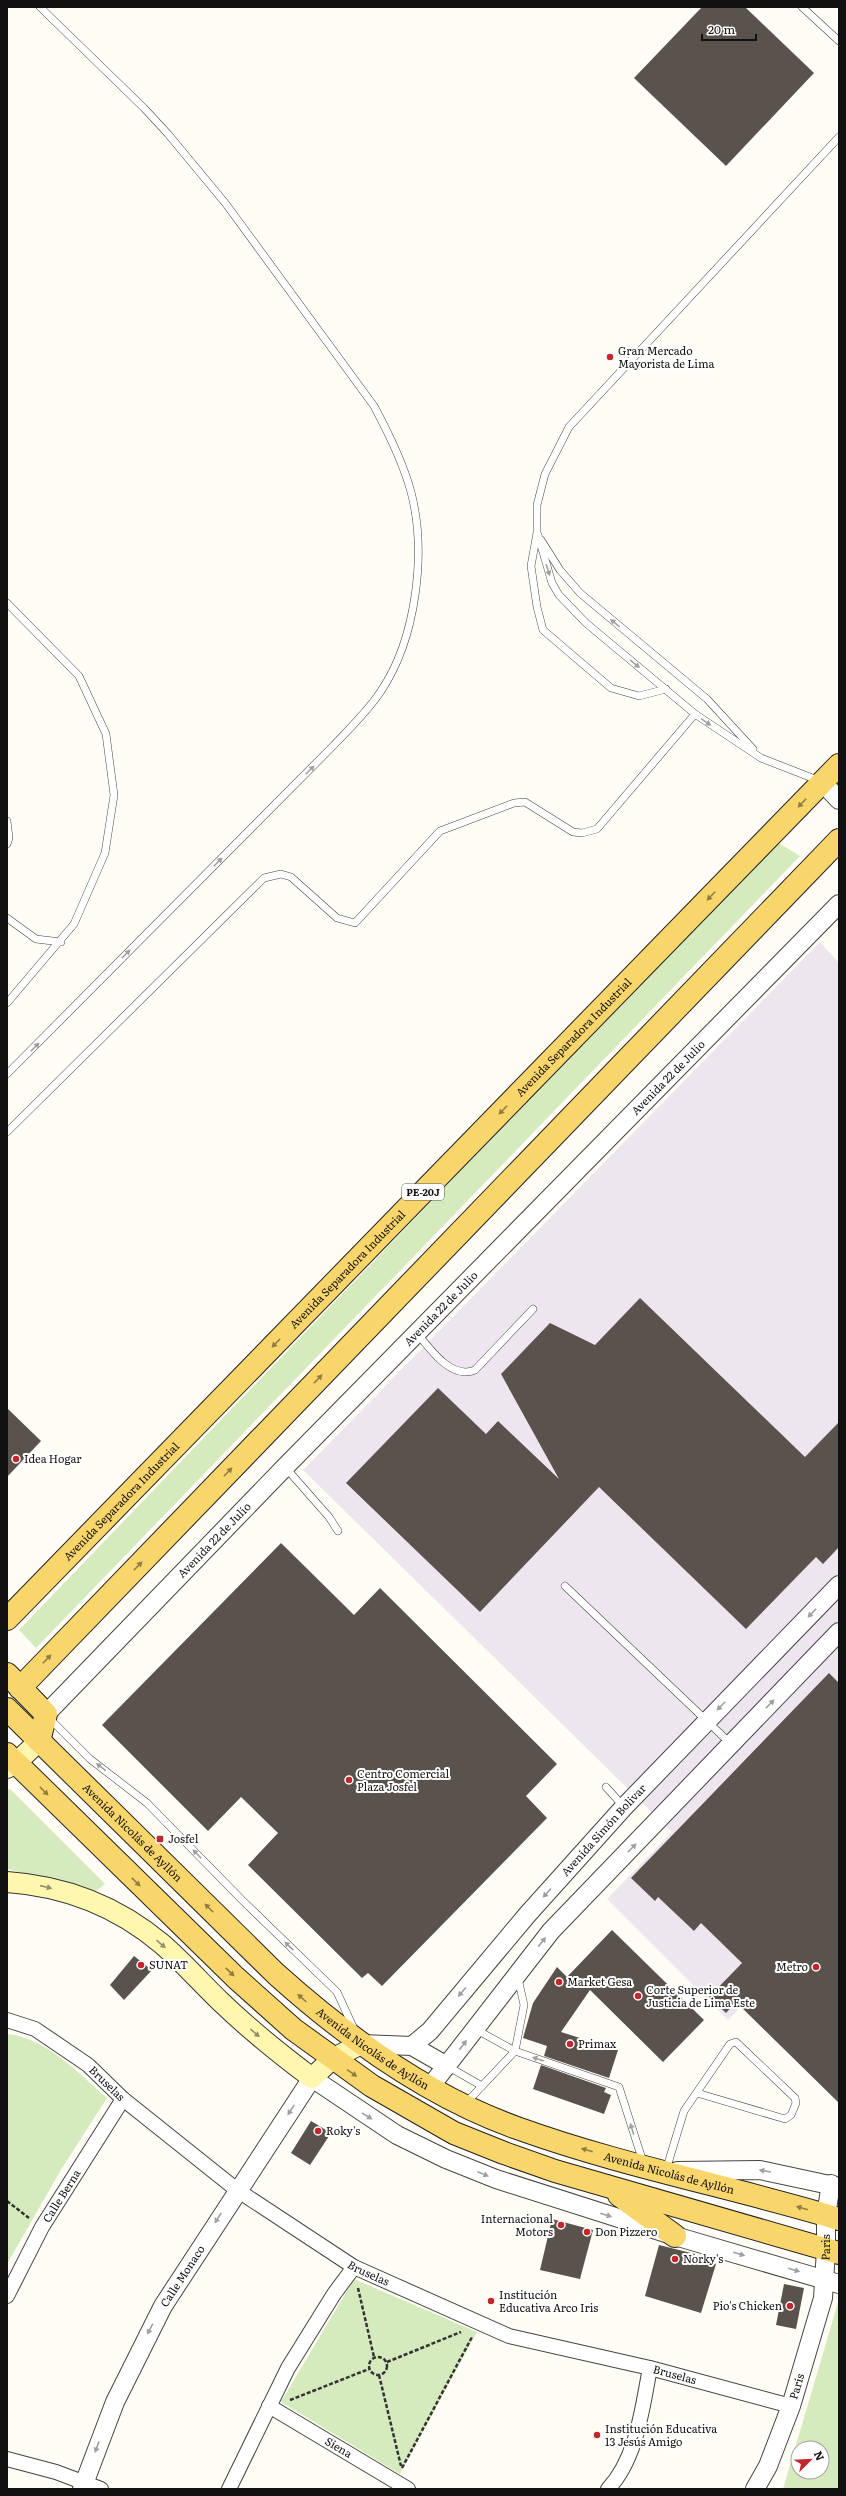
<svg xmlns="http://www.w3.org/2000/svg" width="846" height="2496" font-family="Literata,serif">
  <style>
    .industrial { fill: #eee6ef }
    .green { fill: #d5ebbd; fill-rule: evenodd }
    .building { fill: #5a524d }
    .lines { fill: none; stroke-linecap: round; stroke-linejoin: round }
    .service-casing { stroke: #444; stroke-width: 8 }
    .minor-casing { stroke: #444; stroke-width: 16 }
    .tertiary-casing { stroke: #444; stroke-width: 20 }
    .secondary-casing { stroke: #333; stroke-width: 22 }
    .primary-casing { stroke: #222; stroke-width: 24 }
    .path { stroke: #333; stroke-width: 2.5; stroke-dasharray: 4 2; stroke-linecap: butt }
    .service { stroke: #fff; stroke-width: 7 }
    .minor { stroke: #fff; stroke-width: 14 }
    .tertiary { stroke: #fff; stroke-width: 18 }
    .secondary { stroke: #fff6b0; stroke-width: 20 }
    .primary { stroke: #f9d66b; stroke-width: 22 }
    .oneway { fill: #a0a0a0 }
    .oneway2 { fill: #917d42 }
    .oneway3 { fill: #948f68 }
    .poi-dot { fill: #c4262e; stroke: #fff; stroke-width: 1.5 }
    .labels { text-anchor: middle; stroke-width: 4; stroke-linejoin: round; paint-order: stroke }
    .shield { fill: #fff; stroke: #585858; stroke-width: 1 }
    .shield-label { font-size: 10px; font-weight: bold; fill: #111 }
    .poi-label { font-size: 11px; fill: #111; stroke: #fff; text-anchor: start }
    .street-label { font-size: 11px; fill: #111; stroke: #fff }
  </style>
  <rect width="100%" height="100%" fill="#fffdf5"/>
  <polygon class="industrial" points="820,942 839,963 839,1906 728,2020 607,1899 672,1832 303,1470"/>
  <g class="green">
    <polygon points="777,842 800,856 36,1648 19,1630"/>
    <polygon points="10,1789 105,1884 96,1891 7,1869 7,1790"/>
    <path d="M7,2034C47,2038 78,2073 107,2098L62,2168L7,2264Z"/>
    <polygon points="354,2279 477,2332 400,2474 281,2402"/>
    <path d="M839,2299V2489H783ZM798,2448H822V2472H798Z"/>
  </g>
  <g class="building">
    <polygon points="702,7 745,7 814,73 726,166 634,78"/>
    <polygon points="640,1298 805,1457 839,1422 839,1547 823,1564 816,1557 746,1629 599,1487 480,1612 346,1483 438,1388 486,1434 498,1421 559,1479 501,1374 550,1323 595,1345"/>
    <polygon points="7,1408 41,1441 7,1477"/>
    <polygon points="281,1543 354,1615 380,1588 557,1764 526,1796 547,1818 382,1986 368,1973 362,1978 248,1865 278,1833 241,1797 208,1831 102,1725"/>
    <polygon points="829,1673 839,1683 839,2103 736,2002 726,2013 709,1997 742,1963 701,1923 694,1931 658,1897 655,1901 631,1878"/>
    <polygon points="612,1930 704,2020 663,2062 590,1990 561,2032 618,2050 609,2078 544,2056 547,2046 523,2038 533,2003 557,1967 567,1977"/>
    <polygon points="134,1956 152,1970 124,2000 110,1985"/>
    <polygon points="541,2065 606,2088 604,2092 611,2095 604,2114 533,2089"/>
    <polygon points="311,2121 331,2133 310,2165 291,2153"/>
    <polygon points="552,2219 593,2230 580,2279 540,2270"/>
    <polygon points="659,2245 695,2254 694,2258 716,2264 701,2313 645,2296"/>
    <polygon points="784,2284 804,2288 796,2329 776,2325"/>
  </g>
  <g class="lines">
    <g class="service-casing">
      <g id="service">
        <polyline points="802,7 839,41"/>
        <polyline points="538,535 552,583 559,595 586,623 695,714 761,758 820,781"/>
        <polyline points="541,540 560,570 580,593 707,699 753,749"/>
        <polyline points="7,603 79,676 106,734 114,795 105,853 74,924 7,1003"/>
        <polyline points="666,689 639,696 611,688 543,630 537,607 531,566 537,533 537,505 545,474 569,427 839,137"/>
        <polyline points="7,821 9,838 7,844"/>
        <polyline points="7,918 36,939 61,942"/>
        <path d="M7,1074L333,746C350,728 368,711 381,691C416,639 427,553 411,492C403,462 389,434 374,406L226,204L168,134L144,108L40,7"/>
        <polyline points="7,1132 264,878 281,874 291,877 337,918 355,923 440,831 514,803 525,802 573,832 582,833 597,829 695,714"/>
        <path d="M417,1333C430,1349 451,1380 475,1370L533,1309"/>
        <polyline points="285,1467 329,1517 338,1531"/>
        <polyline points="565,1586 731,1744"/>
        <polyline points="48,1717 90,1759 147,1803 242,1900 337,1992 354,2029"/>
        <polyline points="606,1787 624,1807"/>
        <polyline points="475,2029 515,2051 524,2005 518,1978"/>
        <polyline points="447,2066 482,2086"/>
        <polyline points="465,2104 515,2051 619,2087 643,2162"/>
        <polyline points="666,2170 684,2111 730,2044 736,2042 795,2098 796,2103 791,2115 785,2119 697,2093"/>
      </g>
    </g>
    <g class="minor-casing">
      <g id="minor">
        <path id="s1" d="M7,2020L35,2029L88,2065L123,2099L237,2190L354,2267L509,2336L650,2368L791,2406"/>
        <path id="s2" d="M7,2296L42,2227L123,2099"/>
        <path id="s3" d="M269,2406L408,2489"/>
        <polyline points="7,2459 56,2472 101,2489"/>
        <polyline points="229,2489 288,2368 334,2294 354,2267"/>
        <path d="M608,2489C637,2458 642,2409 650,2368"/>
      </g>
    </g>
    <g class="tertiary-casing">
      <g id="tertiary">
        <polyline points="822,782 839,800"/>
        <path id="s4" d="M46,1714L285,1467L839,904"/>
        <path id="s5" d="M361,2044L412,2046L430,2031L527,1915L624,1807L839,1585"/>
        <polyline points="412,2046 447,2066"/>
        <polyline points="430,2087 551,1931 839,1632"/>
        <polyline points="677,2171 760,2170 839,2187"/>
        <path id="s6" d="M82,2489L115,2402L163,2306L312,2078L397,2135L446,2159L496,2179L675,2236L839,2284"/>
        <path id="s7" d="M755,2489L768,2466L791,2406L823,2298L826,2250V2215L831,2184"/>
      </g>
    </g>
    <g class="secondary-casing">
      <g id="secondary">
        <polyline points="7,1768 16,1763 39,1741"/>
        <path d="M7,1882C65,1886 118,1907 162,1944C183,1962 201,1983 221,2002C249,2029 280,2054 312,2078L332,2059L361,2044"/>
      </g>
    </g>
    <g class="primary-casing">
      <g id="primary">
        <path id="s8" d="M7,1619L839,765"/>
        <polyline points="7,1674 46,1714 39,1741"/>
        <polyline points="20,1688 839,840"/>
        <path id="s9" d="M7,1709L276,1974C346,2037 427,2096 517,2128C622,2166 733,2187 839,2219"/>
        <polyline points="7,1754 235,1977 293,2029 372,2086 454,2133 504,2153 555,2171 839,2253"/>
        <polyline points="619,2195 675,2236"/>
      </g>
    </g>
    <g class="path">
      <polyline points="7,2201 29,2218"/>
      <polyline points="358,2288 374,2357"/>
      <circle cx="378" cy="2366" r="9"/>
      <polyline points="387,2362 461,2332"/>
      <polyline points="379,2375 401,2466"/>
      <polyline points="290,2400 369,2369"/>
      <polyline points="402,2468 472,2337"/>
    </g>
    <use href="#service" class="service"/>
    <use href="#minor" class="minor"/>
    <use href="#tertiary" class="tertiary"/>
    <use href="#secondary" class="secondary"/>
    <use href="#primary" class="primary"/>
  </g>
  <defs><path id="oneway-solid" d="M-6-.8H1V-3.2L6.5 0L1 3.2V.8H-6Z"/></defs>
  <g class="oneway">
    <use href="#oneway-solid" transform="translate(548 570) rotate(72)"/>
    <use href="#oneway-solid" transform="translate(615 623) rotate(-141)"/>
    <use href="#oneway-solid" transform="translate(635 664) rotate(39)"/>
    <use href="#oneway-solid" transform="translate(706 722) rotate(34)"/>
    <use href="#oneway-solid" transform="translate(310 770) rotate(-45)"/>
    <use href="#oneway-solid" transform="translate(218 862) rotate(-45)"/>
    <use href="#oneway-solid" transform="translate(126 954) rotate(-45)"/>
    <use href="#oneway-solid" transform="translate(35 1047) rotate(-45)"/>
    <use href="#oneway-solid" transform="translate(812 1613) rotate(134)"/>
    <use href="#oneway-solid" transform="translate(770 1704) rotate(-46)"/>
    <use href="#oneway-solid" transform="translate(721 1706) rotate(134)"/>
    <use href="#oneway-solid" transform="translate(101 1767) rotate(-143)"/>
    <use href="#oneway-solid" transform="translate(632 1848) rotate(-46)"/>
    <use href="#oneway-solid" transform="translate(197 1854) rotate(-134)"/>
    <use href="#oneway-solid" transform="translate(547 1893) rotate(132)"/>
    <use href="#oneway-solid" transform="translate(542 1942) rotate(-52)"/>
    <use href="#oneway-solid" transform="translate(289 1946) rotate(-136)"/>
    <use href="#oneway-solid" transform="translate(462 1992) rotate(130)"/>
    <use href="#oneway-solid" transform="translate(463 2045) rotate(-53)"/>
    <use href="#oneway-solid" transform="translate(538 2059) rotate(-161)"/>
    <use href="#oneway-solid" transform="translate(291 2110) rotate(123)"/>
    <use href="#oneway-solid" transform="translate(367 2116) rotate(32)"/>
    <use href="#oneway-solid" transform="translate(632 2129) rotate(-107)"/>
    <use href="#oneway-solid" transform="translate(765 2171) rotate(-170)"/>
    <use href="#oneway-solid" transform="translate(483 2174) rotate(22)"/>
    <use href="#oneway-solid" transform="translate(606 2215) rotate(17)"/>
    <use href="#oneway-solid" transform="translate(218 2218) rotate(123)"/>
    <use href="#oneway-solid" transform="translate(739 2254) rotate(16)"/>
    <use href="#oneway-solid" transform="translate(794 2270) rotate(16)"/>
    <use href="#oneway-solid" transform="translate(150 2329) rotate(118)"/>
    <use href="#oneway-solid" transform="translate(97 2447) rotate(110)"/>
  </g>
  <g class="oneway2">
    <use href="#oneway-solid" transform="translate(802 803) rotate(134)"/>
    <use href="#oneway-solid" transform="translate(711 896) rotate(134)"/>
    <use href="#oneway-solid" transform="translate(503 1110) rotate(134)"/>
    <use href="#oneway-solid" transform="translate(276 1343) rotate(134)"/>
    <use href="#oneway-solid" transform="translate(318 1379) rotate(-46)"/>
    <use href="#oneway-solid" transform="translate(228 1472) rotate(-46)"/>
    <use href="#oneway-solid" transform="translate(138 1566) rotate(-46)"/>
    <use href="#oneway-solid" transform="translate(47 1659) rotate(-46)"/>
    <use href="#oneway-solid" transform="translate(44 1791) rotate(45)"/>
    <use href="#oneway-solid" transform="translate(136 1882) rotate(44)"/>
    <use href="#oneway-solid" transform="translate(209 1908) rotate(-135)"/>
    <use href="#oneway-solid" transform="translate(230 1972) rotate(44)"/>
    <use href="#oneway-solid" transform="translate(302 1998) rotate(-138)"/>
    <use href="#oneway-solid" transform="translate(352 2073) rotate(34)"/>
    <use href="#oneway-solid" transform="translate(587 2150) rotate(-164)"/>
    <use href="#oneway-solid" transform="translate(802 2208) rotate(-164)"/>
  </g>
  <g class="oneway3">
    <use href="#oneway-solid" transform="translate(46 1887) rotate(13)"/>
    <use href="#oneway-solid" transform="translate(161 1944) rotate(41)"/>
    <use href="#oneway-solid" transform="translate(255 2033) rotate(40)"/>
  </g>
  <g class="poi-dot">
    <circle cx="610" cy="357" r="4"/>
    <circle cx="16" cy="1459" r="4"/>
    <circle cx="349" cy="1780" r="4"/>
    <rect x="156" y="1835" width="8" height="8" rx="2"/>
    <circle cx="141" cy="1965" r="4"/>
    <circle cx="816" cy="1967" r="4"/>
    <circle cx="559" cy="1982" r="4"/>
    <circle cx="638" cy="1996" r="4"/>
    <circle cx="570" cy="2044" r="4"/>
    <circle cx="318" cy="2131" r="4"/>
    <circle cx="561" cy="2225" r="4"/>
    <circle cx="587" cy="2232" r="4"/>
    <circle cx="675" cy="2259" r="4"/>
    <circle cx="491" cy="2301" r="4"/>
    <circle cx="790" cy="2306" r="4"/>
    <circle cx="597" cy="2435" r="4"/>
  </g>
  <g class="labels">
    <rect class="shield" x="402" y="1184" width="42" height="16" rx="3"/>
    <g class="shield-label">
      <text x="423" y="1196">PE-20J</text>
    </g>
    <g class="poi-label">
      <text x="618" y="355">Gran Mercado<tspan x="618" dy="13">Mayorista de Lima</tspan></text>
      <text x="24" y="1463">Idea Hogar</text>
      <text x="357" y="1778">Centro Comercial<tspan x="357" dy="13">Plaza Josfel</tspan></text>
      <text x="168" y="1843">Josfel</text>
      <text x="149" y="1969">SUNAT</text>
      <text x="808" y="1971" text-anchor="end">Metro</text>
      <text x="567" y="1986">Market Gesa</text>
      <text x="646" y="1994">Corte Superior de<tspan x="646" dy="13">Justicia de Lima Este</tspan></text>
      <text x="578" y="2048">Primax</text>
      <text x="326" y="2135">Roky's</text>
      <text x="553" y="2223" text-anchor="end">Internacional<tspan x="553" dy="13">Motors</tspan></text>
      <text x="595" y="2236">Don Pizzero</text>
      <text x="683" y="2263">Norky's</text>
      <text x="499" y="2299">Institución<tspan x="499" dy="13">Educativa Arco Iris</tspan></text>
      <text x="782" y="2310" text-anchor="end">Pio's Chicken</text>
      <text x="605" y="2433">Institución Educativa<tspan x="605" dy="13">13 Jesús Amigo</tspan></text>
    </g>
    <g class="street-label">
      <text dy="4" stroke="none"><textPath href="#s8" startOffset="812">Avenida Separadora Industrial</textPath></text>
      <text dy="4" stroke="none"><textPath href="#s4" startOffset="890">Avenida 22 de Julio</textPath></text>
      <text dy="4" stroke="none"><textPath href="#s8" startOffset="488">Avenida Separadora Industrial</textPath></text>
      <text dy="4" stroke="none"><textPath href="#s4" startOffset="566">Avenida 22 de Julio</textPath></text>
      <text dy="4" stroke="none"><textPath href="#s8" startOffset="164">Avenida Separadora Industrial</textPath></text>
      <text dy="4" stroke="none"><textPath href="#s4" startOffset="242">Avenida 22 de Julio</textPath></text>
      <text dy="4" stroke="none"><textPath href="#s5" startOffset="340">Avenida Simón Bolivar</textPath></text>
      <text dy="4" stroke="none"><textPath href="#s9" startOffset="176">Avenida Nicolás de Ayllón</textPath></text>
      <text dy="4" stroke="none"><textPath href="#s9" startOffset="500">Avenida Nicolás de Ayllón</textPath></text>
      <text dy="4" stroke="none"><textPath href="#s1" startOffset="120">Bruselas</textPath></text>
      <text dy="4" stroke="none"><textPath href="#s9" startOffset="824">Avenida Nicolás de Ayllón</textPath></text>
      <text dy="4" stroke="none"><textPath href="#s2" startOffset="114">Calle Berna</textPath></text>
      <text dy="4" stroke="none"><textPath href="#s7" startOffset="254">Paris</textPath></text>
      <text dy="4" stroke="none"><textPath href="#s1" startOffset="444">Bruselas</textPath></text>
      <text dy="4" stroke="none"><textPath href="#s6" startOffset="236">Calle Monaco</textPath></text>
      <text dy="4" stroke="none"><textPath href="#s1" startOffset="768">Bruselas</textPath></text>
      <text dy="4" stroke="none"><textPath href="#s7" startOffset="111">París</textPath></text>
      <text dy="4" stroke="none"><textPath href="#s3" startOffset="81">Siena</textPath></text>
    </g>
  </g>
  <rect width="846" height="2496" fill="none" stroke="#111111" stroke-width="16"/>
  <g transform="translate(810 2460) rotate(66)"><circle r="19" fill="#ffffff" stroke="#a0a0a0"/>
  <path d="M0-3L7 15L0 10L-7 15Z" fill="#c4262e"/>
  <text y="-6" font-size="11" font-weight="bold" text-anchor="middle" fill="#111111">N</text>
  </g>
  <path d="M702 34v6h54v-6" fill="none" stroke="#111111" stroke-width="2"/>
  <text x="708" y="34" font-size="12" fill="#111111" stroke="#ffffff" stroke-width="3" paint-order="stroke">20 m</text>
</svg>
